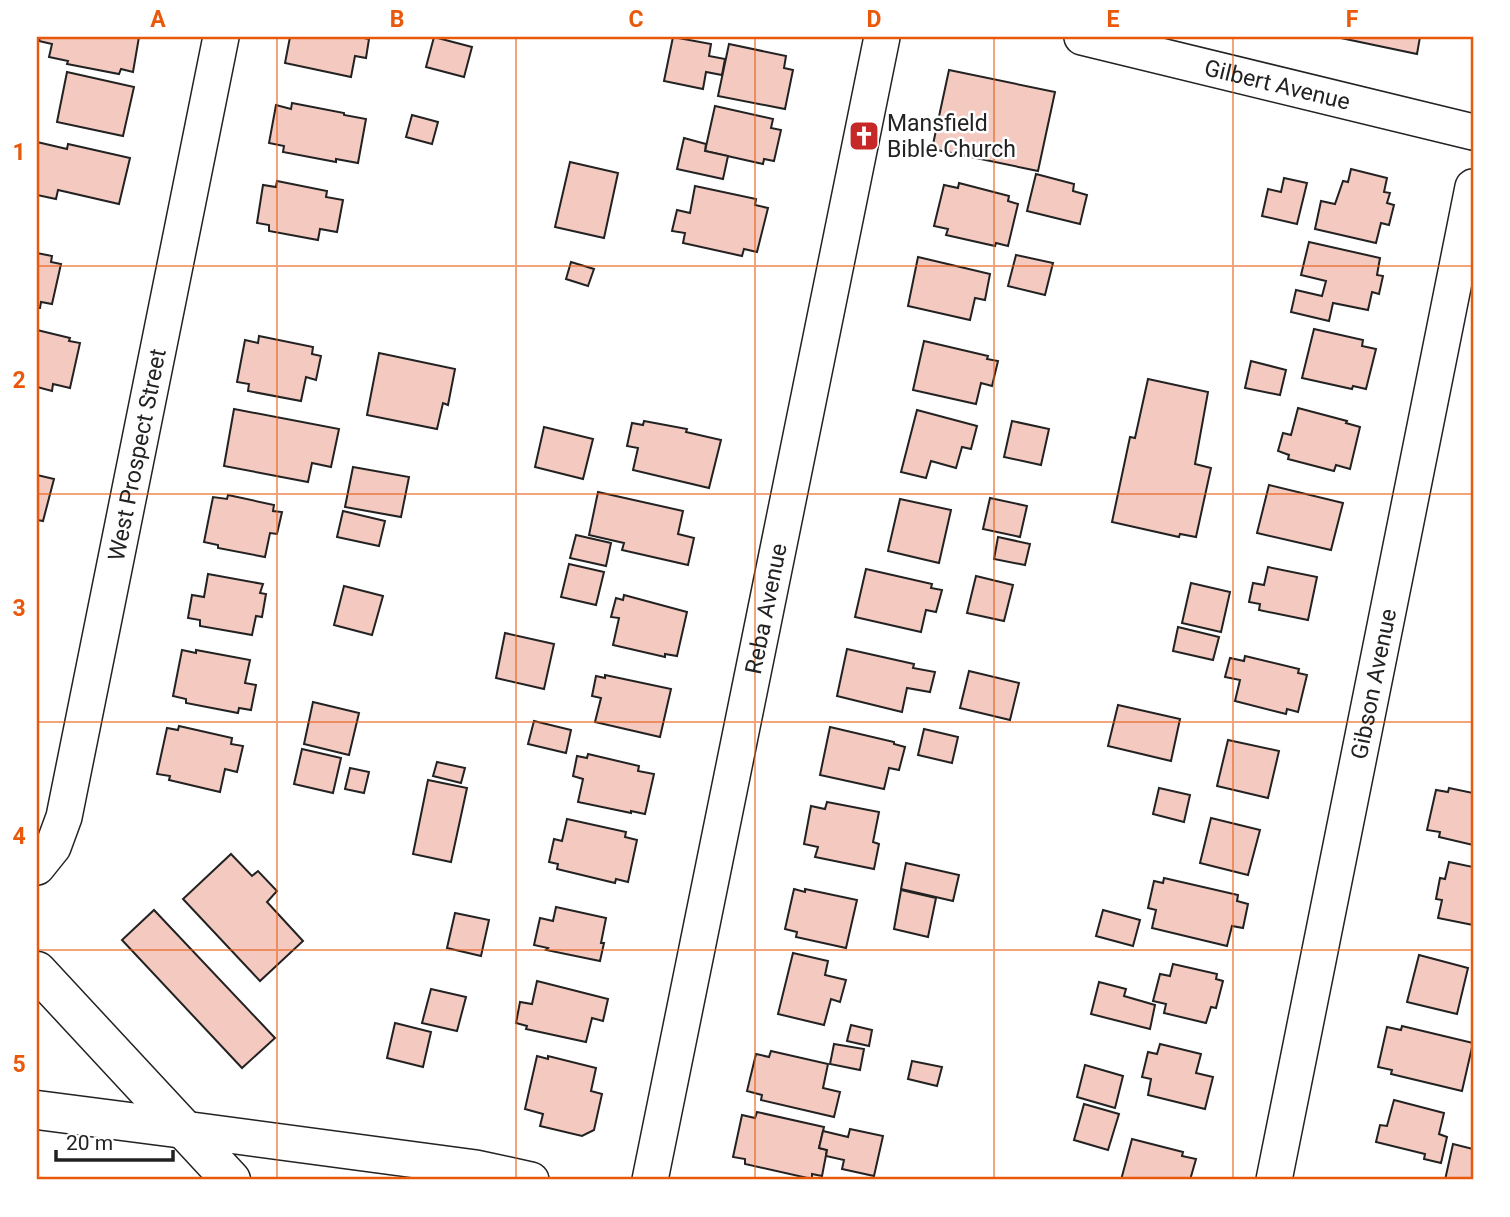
<svg xmlns="http://www.w3.org/2000/svg" width="1510" height="1217" font-family="Roboto,sans-serif">
  <style>
    .building { fill: #f3c9c0; stroke: #222; stroke-width: 2 }
    .lines { fill: none; stroke-linecap: round; stroke-linejoin: round }
    .minor-casing { stroke: #222; stroke-width: 38 }
    .tertiary-casing { stroke: #222; stroke-width: 41 }
    .primary-casing { stroke: #222; stroke-width: 41 }
    .minor { stroke: #fff; stroke-width: 35 }
    .tertiary { stroke: #fff; stroke-width: 38 }
    .primary { stroke: #fff; stroke-width: 38 }
    .grid { fill: none; stroke: #e8590c; stroke-width: 2; stroke-opacity: 0.55 }
    .labels { text-anchor: middle; stroke-width: 5; stroke-linejoin: round; paint-order: stroke }
    .street-label { font-size: 23px; fill: #222; stroke: #fff }
    .poi-label { font-size: 23px; fill: #222; stroke: #fff; text-anchor: start }
    .neatline { fill: none; stroke: #e8590c; stroke-width: 2.5 }
    .grid-label { font-size: 23px; text-anchor: middle; font-weight: bold; fill: #e8590c }
  </style>
  <rect width="100%" height="100%" fill="#fff"/>
  <g class="building">
    <polygon points="40,37 139,37 133,72 121,69 119,74 67,64 68,61 49,57 52,44 39,41"/>
    <polygon points="290,37 359,37 369,39 366,58 355,56 351,77 285,63"/>
    <polygon points="434,37 472,47 464,77 426,67"/>
    <polygon points="673,37 711,44 709,56 725,59 722,75 706,72 703,89 664,81"/>
    <polygon points="1336,37 1420,37 1417,54"/>
    <polygon points="729,44 786,56 784,68 793,70 785,109 718,96"/>
    <polygon points="949,70 1055,92 1038,171 932,149"/>
    <polygon points="67,72 134,87 123,136 57,122"/>
    <polygon points="292,103 344,113 344,115 366,119 358,163 336,159 336,162 283,152 284,146 269,143 276,105 291,109"/>
    <polygon points="715,106 773,119 771,128 781,130 774,161 764,159 763,164 705,151"/>
    <polygon points="412,115 438,122 432,144 406,137"/>
    <polygon points="684,138 706,144 705,151 728,156 723,179 677,169"/>
    <polygon points="37,142 67,149 68,144 130,158 119,204 58,190 56,199 37,195"/>
    <polygon points="570,162 618,173 604,238 555,227"/>
    <polygon points="1351,169 1387,178 1384,192 1390,193 1387,203 1394,205 1389,225 1381,223 1376,243 1315,229 1321,201 1335,204 1343,181 1348,182"/>
    <polygon points="1036,174 1074,184 1073,191 1087,195 1080,224 1027,211"/>
    <polygon points="1284,178 1307,183 1297,224 1262,216 1268,189 1281,192"/>
    <polygon points="277,181 327,191 326,197 343,200 337,232 320,229 318,240 269,231 269,225 257,223 263,185 276,187"/>
    <polygon points="959,183 1009,196 1008,201 1018,204 1008,246 996,243 995,246 946,235 948,229 934,226 944,185 958,188"/>
    <polygon points="695,186 756,199 755,205 768,208 757,252 744,249 742,256 683,243 685,233 672,231 677,210 690,213"/>
    <polygon points="1309,242 1380,258 1377,275 1383,276 1379,294 1372,292 1368,310 1333,303 1329,321 1291,312 1296,290 1322,296 1326,281 1301,275"/>
    <polygon points="37,253 52,256 51,262 61,264 52,304 41,302 40,308 37,308"/>
    <polygon points="1016,255 1053,263 1045,295 1008,286"/>
    <polygon points="918,257 990,274 985,300 975,298 970,320 908,306"/>
    <polygon points="571,262 594,269 588,286 566,279"/>
    <polygon points="1314,329 1363,340 1362,346 1376,349 1366,389 1353,386 1352,389 1302,378"/>
    <polygon points="37,330 70,338 69,341 80,343 70,388 53,384 52,391 37,387"/>
    <polygon points="259,336 313,347 312,354 321,356 316,380 306,377 301,401 248,391 249,384 237,382 245,340 258,343"/>
    <polygon points="924,341 988,356 987,359 998,361 992,386 981,383 976,404 913,390"/>
    <polygon points="379,353 455,369 448,405 443,403 437,429 367,415"/>
    <polygon points="1251,361 1286,370 1280,395 1245,388"/>
    <polygon points="1148,379 1208,392 1195,464 1211,468 1196,537 1180,534 1179,537 1112,522 1130,437 1135,438"/>
    <polygon points="1298,408 1347,421 1346,423 1360,427 1350,469 1336,465 1334,471 1288,459 1289,455 1278,451 1283,433 1291,435"/>
    <polygon points="234,409 339,429 331,467 312,463 308,482 224,466"/>
    <polygon points="917,410 977,426 971,449 962,447 956,468 931,461 926,478 901,472"/>
    <polygon points="644,421 687,429 686,432 721,440 709,488 633,470 638,448 627,446 632,423 643,425"/>
    <polygon points="1012,421 1049,429 1041,465 1004,457"/>
    <polygon points="544,427 593,439 583,479 535,467"/>
    <polygon points="353,467 409,477 401,517 345,507"/>
    <polygon points="37,475 54,479 43,521 37,520"/>
    <polygon points="1269,485 1343,503 1331,550 1257,533"/>
    <polygon points="598,492 683,511 678,534 694,538 688,565 622,550 624,543 589,535"/>
    <polygon points="228,495 274,505 273,511 282,512 277,534 270,533 265,557 218,548 218,545 204,542 213,497 227,499"/>
    <polygon points="990,498 1027,506 1020,537 983,529"/>
    <polygon points="900,499 951,510 939,563 888,551"/>
    <polygon points="343,511 385,521 379,546 337,537"/>
    <polygon points="576,535 611,543 606,566 570,558"/>
    <polygon points="998,537 1030,544 1025,565 994,559"/>
    <polygon points="569,564 604,572 596,605 561,597"/>
    <polygon points="1268,567 1317,577 1308,620 1259,610 1260,604 1249,602 1253,583 1264,585"/>
    <polygon points="866,569 932,584 931,588 942,590 936,612 926,610 921,632 855,617"/>
    <polygon points="208,574 263,584 260,593 266,594 262,617 256,616 252,635 200,626 200,620 188,618 192,595 204,597"/>
    <polygon points="976,576 1013,585 1004,621 967,613"/>
    <polygon points="1191,583 1230,592 1221,632 1182,623"/>
    <polygon points="344,586 383,596 372,635 334,625"/>
    <polygon points="624,595 687,612 677,656 665,654 665,657 613,645 619,618 611,617 616,598 623,600"/>
    <polygon points="1178,627 1219,637 1213,660 1173,651"/>
    <polygon points="505,633 554,644 544,689 496,678"/>
    <polygon points="847,649 914,664 913,668 935,672 930,692 907,688 902,712 837,696"/>
    <polygon points="182,650 196,653 196,650 250,660 245,683 256,685 251,710 239,708 238,713 186,703 186,699 173,696"/>
    <polygon points="1245,656 1299,669 1298,673 1307,675 1298,712 1287,709 1286,714 1235,701 1240,680 1225,677 1230,658 1244,661"/>
    <polygon points="969,671 1019,683 1010,720 960,708"/>
    <polygon points="605,675 671,689 660,737 595,722 601,698 592,696 596,676 605,678"/>
    <polygon points="313,702 359,713 349,755 304,744"/>
    <polygon points="1118,705 1180,719 1171,761 1108,746"/>
    <polygon points="534,721 571,730 566,753 528,744"/>
    <polygon points="179,726 232,738 231,744 243,746 237,772 225,769 220,792 169,780 170,776 157,774 167,728 178,730"/>
    <polygon points="830,727 894,742 894,744 905,747 899,770 889,768 884,789 820,775"/>
    <polygon points="924,729 958,737 952,763 918,755"/>
    <polygon points="1228,740 1279,751 1268,798 1217,786"/>
    <polygon points="302,749 341,758 333,793 294,784"/>
    <polygon points="588,754 639,766 638,771 654,774 645,814 631,811 631,813 578,802 583,779 573,776 577,756 587,758"/>
    <polygon points="437,762 465,768 461,783 433,776"/>
    <polygon points="350,768 369,772 364,793 345,789"/>
    <polygon points="428,780 467,788 451,862 413,854"/>
    <polygon points="1159,788 1190,795 1184,822 1153,814"/>
    <polygon points="1449,788 1473,793 1473,845 1439,837 1440,832 1427,830 1436,790 1448,792"/>
    <polygon points="827,802 879,812 873,842 879,844 874,869 815,857 818,847 804,844 811,806 825,809"/>
    <polygon points="1211,818 1260,830 1248,875 1200,863"/>
    <polygon points="567,819 626,832 625,837 637,840 628,882 616,879 615,883 557,869 558,864 549,862 554,839 562,841"/>
    <polygon points="231,854 252,876 258,871 277,891 267,902 303,941 260,981 183,899"/>
    <polygon points="1449,862 1473,867 1473,925 1438,918 1442,900 1436,899 1440,878 1445,879"/>
    <polygon points="906,863 959,875 953,901 901,889"/>
    <polygon points="1164,878 1238,895 1237,901 1248,904 1243,928 1232,926 1227,946 1152,928 1156,910 1148,908 1154,881 1163,883"/>
    <polygon points="794,889 805,892 805,889 857,900 846,948 796,937 797,932 785,929"/>
    <polygon points="901,890 936,898 928,937 894,929"/>
    <polygon points="556,907 606,918 601,943 604,943 600,961 546,950 548,948 534,945 540,918 553,921"/>
    <polygon points="154,910 275,1038 242,1068 122,940"/>
    <polygon points="1103,910 1140,920 1133,946 1096,936"/>
    <polygon points="455,913 489,920 481,956 447,948"/>
    <polygon points="793,953 828,961 825,975 846,980 840,1002 831,999 824,1025 778,1014"/>
    <polygon points="1419,955 1468,968 1457,1014 1407,1002"/>
    <polygon points="1173,964 1217,974 1216,979 1223,981 1216,1008 1211,1007 1206,1023 1164,1013 1166,1004 1153,1001 1160,974 1170,976"/>
    <polygon points="537,981 608,999 603,1021 592,1018 586,1042 526,1029 527,1026 516,1023 520,1002 532,1004"/>
    <polygon points="1099,982 1126,989 1124,996 1155,1005 1150,1029 1091,1014"/>
    <polygon points="431,989 466,997 457,1031 422,1023"/>
    <polygon points="395,1023 431,1032 423,1067 387,1058"/>
    <polygon points="851,1025 872,1030 869,1046 847,1041"/>
    <polygon points="1402,1026 1473,1043 1462,1091 1391,1074 1392,1070 1378,1067 1387,1027 1401,1030"/>
    <polygon points="834,1044 864,1049 860,1070 830,1064"/>
    <polygon points="1160,1044 1201,1054 1196,1073 1213,1077 1205,1109 1148,1095 1151,1079 1142,1077 1148,1052 1157,1054"/>
    <polygon points="771,1051 828,1064 823,1088 840,1092 834,1117 761,1100 762,1095 747,1091 756,1054 769,1057"/>
    <polygon points="537,1056 548,1059 548,1056 596,1068 591,1091 602,1094 594,1130 582,1136 540,1126 543,1114 525,1109"/>
    <polygon points="912,1061 942,1067 937,1086 908,1079"/>
    <polygon points="1085,1065 1123,1076 1115,1108 1077,1097"/>
    <polygon points="1394,1100 1444,1113 1439,1134 1447,1137 1441,1163 1424,1159 1425,1154 1376,1142 1380,1125 1387,1126"/>
    <polygon points="1084,1104 1119,1114 1108,1150 1074,1140"/>
    <polygon points="757,1112 824,1127 819,1148 827,1150 822,1176 812,1174 812,1179 745,1164 745,1159 733,1157 742,1115 755,1118"/>
    <polygon points="850,1129 883,1136 874,1176 842,1169 844,1160 826,1156 827,1150 819,1148 823,1131 848,1137"/>
    <polygon points="1132,1139 1183,1152 1182,1156 1196,1159 1190,1180 1121,1180"/>
    <polygon points="1453,1144 1473,1149 1473,1180 1445,1180"/>
  </g>
  <g class="lines">
    <g class="minor-casing">
      <g id="minor">
        <path id="s1" d="M1082,37L1473,132"/>
        <path id="s2" d="M37,867L53,847L64,817L221,37"/>
        <polyline points="184,1129 476,1168 531,1180"/>
        <path id="s3" d="M650,1180L882,37"/>
        <path id="s4" d="M1274,1180L1473,187"/>
      </g>
    </g>
    <g class="tertiary-casing">
      <polyline id="tertiary" points="37,1110 184,1129"/>
    </g>
    <g class="primary-casing">
      <polyline id="primary" points="37,971 231,1180"/>
    </g>
    <use href="#minor" class="minor"/>
    <use href="#tertiary" class="tertiary"/>
    <use href="#primary" class="primary"/>
  </g>
  <path class="grid" d="M277,37V1180M516,37V1180M755,37V1180M994,37V1180M1233,37V1180M37,266H1473M37,494H1473M37,722H1473M37,950H1473"/>
  <defs>
    <g id="church-square" transform="scale(1.575)"><rect x="-9" y="-9" width="18" height="18" rx="4" fill="#c62828" stroke="#fff"/><path d="M-1.2-6h2.4v3.5h3.3v2.4h-3.3V6h-2.4V-.1h-3.3v-2.4h3.3Z" fill="#fff"/></g>
  </defs>
  <g fill-rule="evenodd">
    <use href="#church-square" x="864" y="136"/>
  </g>
  <g class="labels">
    <g class="street-label">
      <text dy="8" stroke="none"><textPath href="#s1" startOffset="201">Gilbert Avenue</textPath></text>
      <text dy="8" stroke="none"><textPath href="#s2" startOffset="427">West Prospect Street</textPath></text>
      <text dy="8" stroke="none"><textPath href="#s3" startOffset="583">Reba Avenue</textPath></text>
      <text dy="8" stroke="none"><textPath href="#s4" startOffset="506">Gibson Avenue</textPath></text>
    </g>
    <g class="poi-label">
      <text x="887" y="131">Mansfield<tspan x="887" dy="26">Bible Church</tspan></text>
    </g>
  </g>
  <rect width="1510" height="1217" fill="none" stroke="#ffffff" stroke-width="77"/>
  <path d="M56 1150v10h117v-10" fill="none" stroke="#222222" stroke-width="3.5"/>
  <text x="66" y="1150" font-size="21" fill="#222222" stroke="#ffffff" stroke-width="5" paint-order="stroke">20 m</text>
  <rect x="38" y="38" width="1434" height="1140" class="neatline"/>
  <g class="grid-label">
    <text x="158" y="27">A</text>
    <text x="397" y="27">B</text>
    <text x="636" y="27">C</text>
    <text x="874" y="27">D</text>
    <text x="1113" y="27">E</text>
    <text x="1352" y="27">F</text>
    <text x="19" y="160">1</text>
    <text x="19" y="388">2</text>
    <text x="19" y="616">3</text>
    <text x="19" y="844">4</text>
    <text x="19" y="1072">5</text>
  </g>
</svg>
